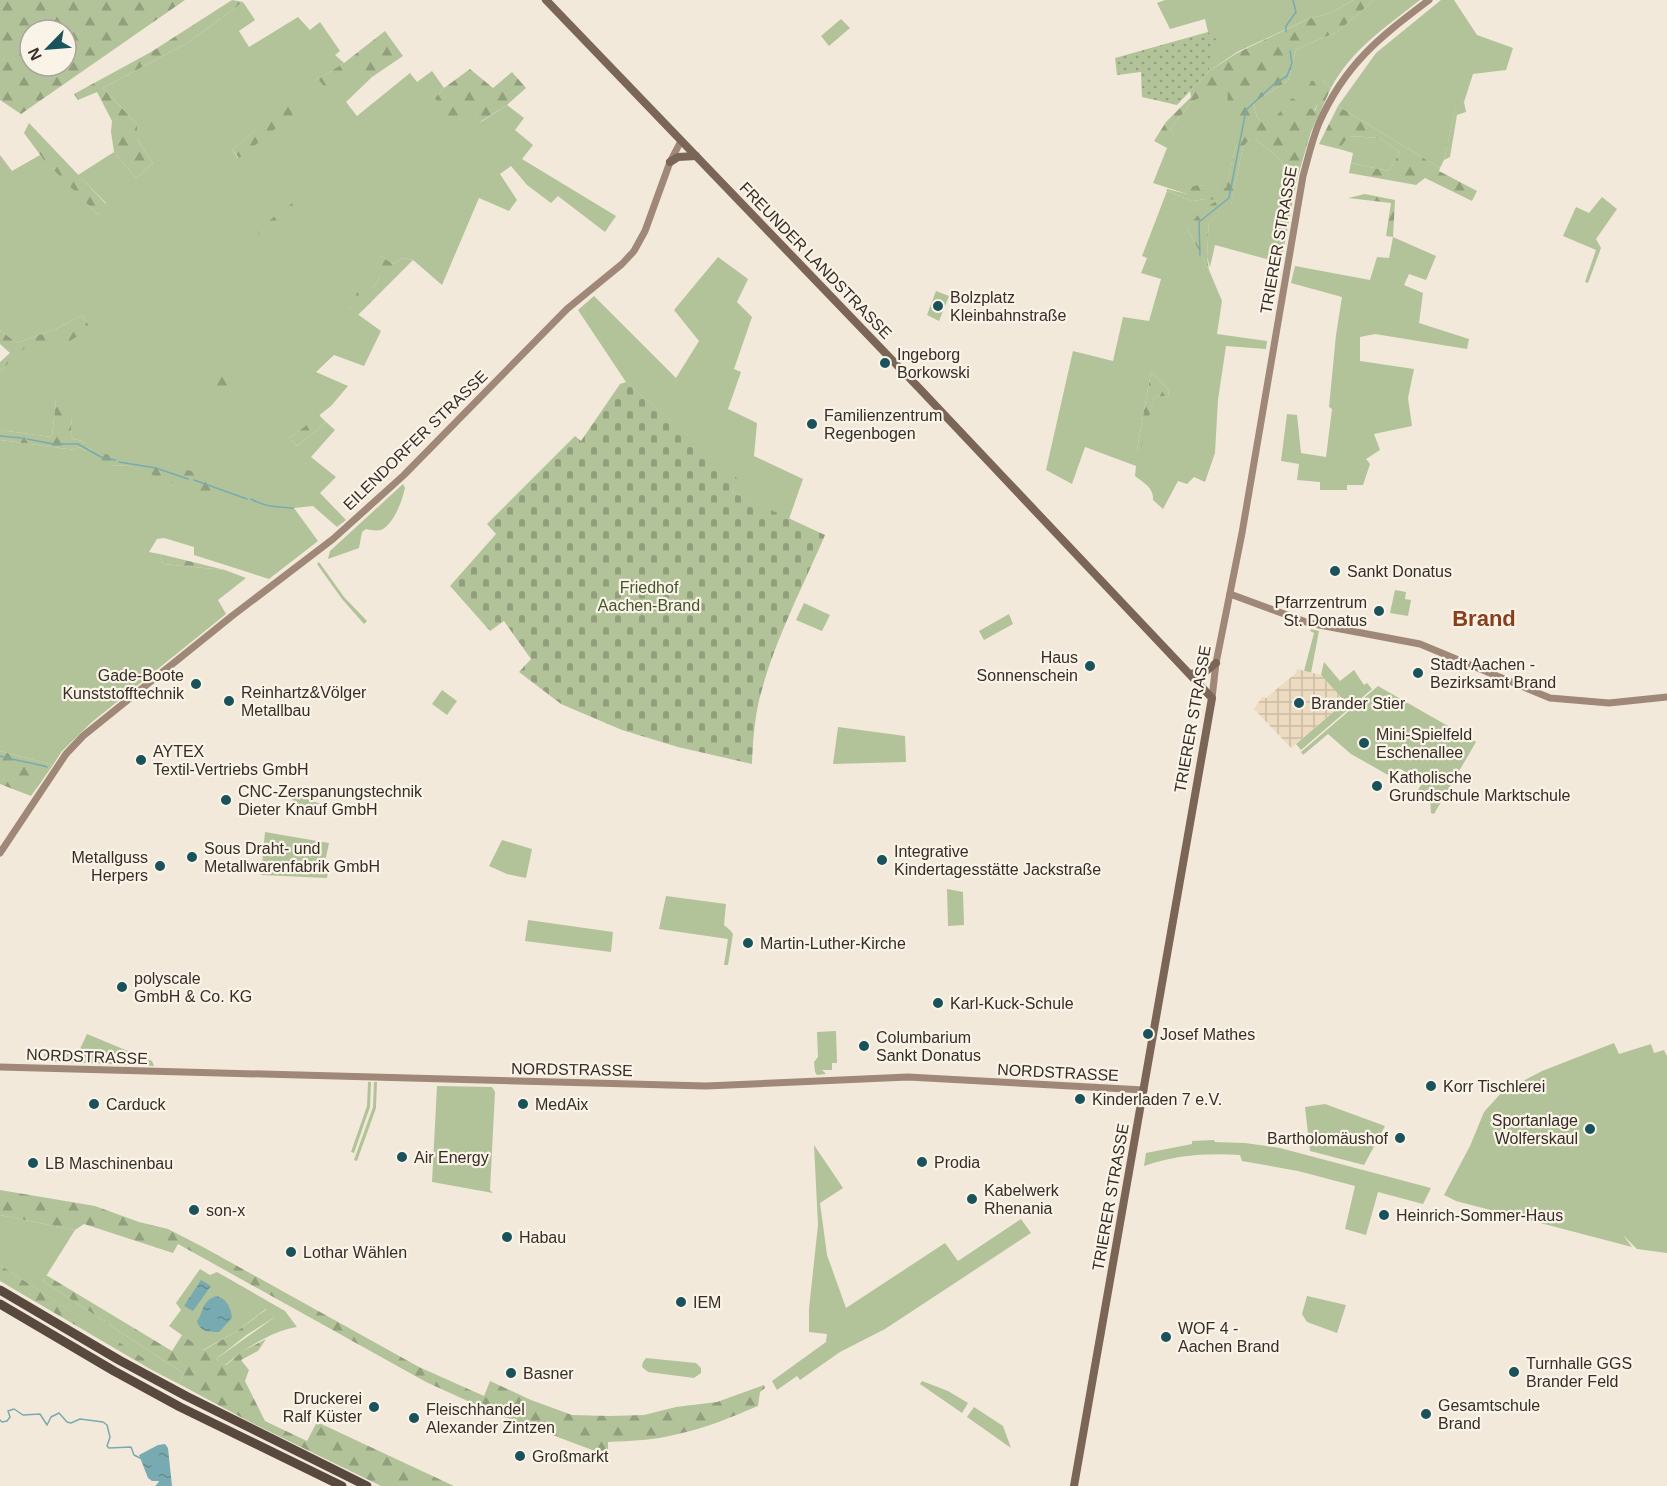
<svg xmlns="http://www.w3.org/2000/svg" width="1667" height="1486" font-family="Arial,sans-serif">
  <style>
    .green { fill: #b2c399; fill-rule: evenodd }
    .forest { fill: url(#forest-firs); fill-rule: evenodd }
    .cemetery { fill: url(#cemetery-stones) }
    .garden { fill: url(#garden-dots) }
    .plaza { fill: url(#plaza-grid) }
    .water { fill: url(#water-ripples) }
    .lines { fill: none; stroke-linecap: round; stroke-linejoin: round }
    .stream { stroke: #78abb1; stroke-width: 1.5 }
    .secondary { stroke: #9f8877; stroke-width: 7 }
    .primary { stroke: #7a6557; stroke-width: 8 }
    .highway { stroke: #58483e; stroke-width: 9 }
    .poi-dot { fill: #1a525b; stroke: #faf3e7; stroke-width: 2 }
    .labels { text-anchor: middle; stroke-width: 4.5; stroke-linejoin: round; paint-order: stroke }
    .street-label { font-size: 16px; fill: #372d27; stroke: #faf3e7 }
    .poi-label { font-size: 16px; fill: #372d27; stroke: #faf3e7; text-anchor: start }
    .park-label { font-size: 16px; fill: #43572a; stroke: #faf3e7 }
    .district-label { font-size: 22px; font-weight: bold; fill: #8a3e1c; stroke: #faf3e7 }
  </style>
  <defs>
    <pattern id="forest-firs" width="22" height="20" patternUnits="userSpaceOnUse" patternTransform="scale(1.5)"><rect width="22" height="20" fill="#b2c399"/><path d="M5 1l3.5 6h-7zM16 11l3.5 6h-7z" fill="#929f7d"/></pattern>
    <pattern id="cemetery-stones" width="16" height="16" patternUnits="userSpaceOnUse" patternTransform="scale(1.5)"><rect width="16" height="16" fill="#b2c399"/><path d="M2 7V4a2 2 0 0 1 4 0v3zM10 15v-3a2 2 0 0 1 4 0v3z" fill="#929f7d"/></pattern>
    <pattern id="garden-dots" width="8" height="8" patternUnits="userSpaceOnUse" patternTransform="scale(1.5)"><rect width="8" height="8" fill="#b2c399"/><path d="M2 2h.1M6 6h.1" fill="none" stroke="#929f7d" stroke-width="1.8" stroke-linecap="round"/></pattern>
    <pattern id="plaza-grid" width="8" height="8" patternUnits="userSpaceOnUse" patternTransform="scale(1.5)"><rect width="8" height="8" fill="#ecdbc0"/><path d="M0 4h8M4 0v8" fill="none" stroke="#cbbca5"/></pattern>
    <pattern id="water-ripples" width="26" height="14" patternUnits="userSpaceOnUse" patternTransform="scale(1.5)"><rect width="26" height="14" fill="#78abb1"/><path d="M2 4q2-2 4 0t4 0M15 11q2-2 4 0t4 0" fill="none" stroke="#638c90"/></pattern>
  </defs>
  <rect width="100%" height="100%" fill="#f3e9da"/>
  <g class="green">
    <polygon points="1165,0 1354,0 1330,13 1308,19 1237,52 1209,71 1208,62 1216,40 1208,32 1205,19 1170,29 1157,3"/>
    <path d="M1374,0H1420C1387,26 1351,50 1331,88L1322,80L1321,97L1314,111L1267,128L1257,117L1253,103L1288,81L1296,50L1322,38L1336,33Z"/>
    <polygon points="1441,0 1454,0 1477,35 1513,48 1506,70 1473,74 1464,102 1456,107 1444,160 1440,168 1338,106 1376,53"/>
    <path d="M243,2L255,20L239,31L249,47L298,17L310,30L320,22L340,51L335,55L344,63L318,79L327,89L360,64L372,77L346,102L357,116L410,73L417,82L432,71L444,88L435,98L474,116L481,122L507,105L524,118L515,130L533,145L522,159L616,216L605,232L558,196L551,203L527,185L511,166L500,174L517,200L509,211L479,198L442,285L413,260L402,258L394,264L380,256V277L372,289L349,308L381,331L364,366L334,355L316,372L348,386L331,406L289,439L297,446L326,422L335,430L311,457L336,477L320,493L346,520L337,527L313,506L294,508L318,541L269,579L194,555V547L164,538L157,539L149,552L160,554L163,564L225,570L246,578L218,600L226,614L92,722L62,751L53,765L0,751V440L75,450L79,447L110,465L129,466L144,471L171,466C150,464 112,461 95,449L91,450L82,441L71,438L72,416L56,399L52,437L0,430V371L32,340L90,327L82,315L58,328L17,343L0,330V155L12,171L40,155L98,215L106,203L78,175L114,152L136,178L153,163L137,139V124L103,88L187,43ZM293,98L300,108L238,158L232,150Z"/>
    <polygon points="841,19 850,28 829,46 821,36"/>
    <polygon points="1228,80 1236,127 1236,145 1226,189 1198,185 1187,194 1153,183 1167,148 1175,136 1170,129 1192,102"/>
    <polygon points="1348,136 1380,138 1400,152 1389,171 1351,163 1353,153 1339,149"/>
    <polygon points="1250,139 1256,139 1282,161 1283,176 1297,179 1281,263 1215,245 1210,267 1207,257 1209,221 1231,206 1243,147"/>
    <path d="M1167,191L1192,201L1206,199H1219L1187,228L1209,270L1222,301L1217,334L1267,341L1266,349L1226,346L1218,400L1215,453L1205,482L1194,477L1187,484L1178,481L1163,509L1153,500C1154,488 1144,483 1135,476L1136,466L1085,447L1072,484L1046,470L1073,351L1113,361L1123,317L1149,321L1161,279L1141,273L1147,258L1142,256ZM1151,372L1168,389L1169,396L1154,397L1139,451L1137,449Z"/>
    <polygon points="1602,197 1617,209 1596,239 1601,248 1588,283 1585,282 1596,250 1563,236 1576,207 1589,213"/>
    <polygon points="1393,237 1436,256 1426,280 1409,274 1404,285 1423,293 1419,323 1469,339 1467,349 1375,334 1360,337 1360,361 1414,369 1408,398 1412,426 1374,434 1380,450 1366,459 1370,464 1363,485 1347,485 1347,490 1320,490 1320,482 1297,480 1299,464 1281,461 1287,414 1297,415 1301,453 1326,457 1332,409 1329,407 1336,335 1342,297 1291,283 1295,266 1370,280 1377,257 1389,258"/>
    <polygon points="718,257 748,279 737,302 752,317 734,369 741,372 728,409 757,423 754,456 803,479 789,519 732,492 737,479 626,382 578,310 594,296 676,378 699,341 674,310"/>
    <polygon points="936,291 949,296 939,321 927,315"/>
    <path d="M403,484L405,488C402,501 394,524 381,530C376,531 370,530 366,529L362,532L359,548L328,559L330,551Z"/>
    <polygon points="319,562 344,597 367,621 364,624 342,599 317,564"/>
    <polygon points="1395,590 1406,592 1405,599 1411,600 1408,616 1390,613"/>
    <polygon points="804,603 830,615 822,631 796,620"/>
    <polygon points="1009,614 1013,624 984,640 979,631"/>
    <polygon points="1311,629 1319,631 1311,673 1304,671 1314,633 1310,631"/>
    <polygon points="1324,662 1340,681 1354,670 1364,685 1367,683 1372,689 1301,750 1296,744 1345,702 1321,675"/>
    <polygon points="1378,686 1476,742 1434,814 1431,813 1430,798 1418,790 1422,783 1401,769 1395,779 1351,754 1328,734 1303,755 1301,752"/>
    <polygon points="442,690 457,701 447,715 432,704"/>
    <polygon points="838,727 905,736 906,762 833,764"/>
    <polygon points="294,794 329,807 328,809 322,810 321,812 307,809 292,800"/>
    <polygon points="265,832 329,843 324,867 328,872 327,878 261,875"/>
    <polygon points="502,840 532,849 526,878 507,874 489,866"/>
    <polygon points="947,889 963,892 964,925 948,926"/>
    <polygon points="666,896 726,904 724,925 730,930 733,934 728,965 724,965 728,939 659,929"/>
    <polygon points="528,920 613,932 611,952 525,941"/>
    <polygon points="836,1031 837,1063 832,1063 832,1070 822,1070 826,1074 817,1075 815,1072 814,1062 818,1057 817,1032"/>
    <polygon points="87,1034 152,1061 154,1066 42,1061 46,1051 78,1053"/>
    <polygon points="1614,1043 1619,1054 1651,1044 1654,1053 1664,1050 1667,1056 1667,1253 1637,1249 1623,1235 1632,1247 1456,1201 1444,1195 1470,1146 1484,1112 1502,1092 1542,1071"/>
    <polygon points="368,1082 371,1082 370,1107 354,1153 351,1152 367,1106"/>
    <polygon points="374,1082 377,1082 376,1108 357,1161 354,1160 373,1107"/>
    <polygon points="437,1086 492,1087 495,1092 490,1190 493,1193 432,1182"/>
    <polygon points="1325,1104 1385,1126 1364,1165 1310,1151 1305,1107"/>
    <path d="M1214,1140L1215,1142L1245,1143L1280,1148L1431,1188L1423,1204L1378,1192L1366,1235L1345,1229L1355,1186L1298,1171L1242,1161L1240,1155C1206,1153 1176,1155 1144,1166L1146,1153L1192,1144V1141Z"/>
    <polygon points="814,1145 843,1188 820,1203 827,1255 846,1308 945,1243 958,1261 1021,1219 1031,1233 885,1329 840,1352 800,1380 797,1376 777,1390 772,1381 826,1342 827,1334 809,1332 809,1309 818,1225"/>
    <polygon points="0,1215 75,1230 43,1281 183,1373 179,1384 150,1369 153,1365 0,1265"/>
    <path d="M200,1269L210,1275L217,1272L285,1311L297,1327C271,1331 245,1349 225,1365L216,1359L275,1317L266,1309L237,1331L203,1350L169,1326L181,1310L176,1303Z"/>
    <polygon points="1307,1296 1346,1305 1337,1333 1307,1322 1302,1314"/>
    <polygon points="646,1358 696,1363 701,1368 701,1373 694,1378 648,1372 642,1367 643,1362"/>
    <polygon points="922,1381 948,1391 968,1403 962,1413 920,1384"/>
    <polygon points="974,1407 1003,1426 1011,1448 967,1417"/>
  </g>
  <g class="forest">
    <path d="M0,0H185L21,114L0,100ZM30,30H66V66H30Z"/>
    <polygon points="232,0 243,2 187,43 103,88 137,124 137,139 153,163 136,178 114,152 111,132 112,121 97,92 78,100 74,94 151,52"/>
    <polygon points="1354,0 1374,0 1336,33 1322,38 1296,50 1288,81 1253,103 1257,117 1267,127 1292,98 1315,111 1320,97 1307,90 1311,81 1322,80 1331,88 1311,132 1297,179 1283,176 1282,161 1256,139 1250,139 1243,147 1231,207 1209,221 1207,257 1209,270 1187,228 1202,210 1218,200 1206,199 1192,201 1167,191 1167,189 1187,194 1191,187 1198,185 1226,188 1236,145 1236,127 1227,118 1228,81 1192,102 1170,129 1176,136 1167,148 1154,141 1166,122 1191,97 1190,91 1209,71 1237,53 1308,19 1330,13"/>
    <polygon points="385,31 403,56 372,77 360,65 327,90 318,79 344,63"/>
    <polygon points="470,69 493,88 512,72 526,88 507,105 480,122 474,116 448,124 435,98 444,88"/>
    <polygon points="293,97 301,108 239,158 232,150"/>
    <polygon points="1464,102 1466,112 1457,115 1450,157 1444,160 1456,106"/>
    <polygon points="1338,106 1440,168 1439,171 1477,191 1472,201 1425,178 1416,185 1349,173 1351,163 1389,171 1400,152 1380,138 1349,136 1339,149 1319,144"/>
    <polygon points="29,123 106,204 98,215 44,160 24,133"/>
    <polygon points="304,194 313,206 263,242 257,230"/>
    <polygon points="1365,194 1395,200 1393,237 1386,236 1391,203 1348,198"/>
    <polygon points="380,256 394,264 402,258 413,260 358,315 349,308 358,291 372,289 380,277 374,264"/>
    <polygon points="82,315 90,327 66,344 43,352 34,348 32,341 0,371 0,362 10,353 0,344 0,330 17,343 58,328"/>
    <polygon points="228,368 234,377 229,391 220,397 213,396 220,374"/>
    <polygon points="1151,372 1168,389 1169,396 1154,397 1140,452 1137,449"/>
    <path d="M61,397L72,416L71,438L82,441L91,450L95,448C114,462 149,461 172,466C191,470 211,478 230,483L221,497L189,489L129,466L110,465L101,473L84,453L86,451L79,447L75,450L0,440V430L52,437L56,399Z"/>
    <polygon points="319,415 326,422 297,446 289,439"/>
    <polygon points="160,554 225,570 163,564"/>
    <polygon points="0,751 53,765 31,796 0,784"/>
    <path d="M0,1190L95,1206L139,1222L168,1229L203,1247L419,1367L484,1396L490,1381L531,1400L572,1415L610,1416L644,1415L676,1407L717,1402L764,1385L765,1388L760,1392L758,1406C732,1417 706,1428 678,1434C655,1440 632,1441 608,1442V1456L494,1413L426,1382L178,1244L173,1253L84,1224L75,1230L0,1215Z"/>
    <polygon points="0,1265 154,1365 150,1369 0,1281"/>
    <polygon points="46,1275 172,1351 182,1335 204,1350 237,1331 267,1309 275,1317 248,1334 216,1359 226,1365 243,1351 266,1339 258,1351 241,1360 249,1370 245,1381 265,1421 307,1441 317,1422 454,1486 381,1486 248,1421 179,1384 183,1373 43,1281"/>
  </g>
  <path class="cemetery" d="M626,382L738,479L732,492L825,535C804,584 777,636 763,686C755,711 753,738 752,764L678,747L622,730L561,704L519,672L531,659L504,621L490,631L450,586L496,534L487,524L575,436L581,441L620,384Z"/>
  <polygon class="garden" points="1208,32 1217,40 1209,61 1209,71 1177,105 1142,97 1141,72 1117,75 1115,58"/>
  <polygon class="plaza" points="1297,669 1321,675 1345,702 1291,748 1254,709 1262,697 1266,698 1296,673"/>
  <g class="water">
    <polygon points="201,1280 211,1286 193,1311 184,1306"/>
    <path d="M217,1296C227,1299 231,1308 232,1318L219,1332C209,1332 200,1332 197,1321C204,1313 201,1300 217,1296Z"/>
    <polygon points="165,1444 168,1448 172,1486 155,1486 160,1481 152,1481 148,1478 139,1455 158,1445"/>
  </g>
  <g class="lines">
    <g class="stream">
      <polyline points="1286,32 1286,26 1296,12 1293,0"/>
      <polyline points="1200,256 1199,222 1229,198 1246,110 1273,85 1287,76 1292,63 1290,51"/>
      <polyline points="0,436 22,438"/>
      <polyline points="27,439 53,444 78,444 101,457 115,460"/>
      <polyline points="119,462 156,468 188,479"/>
      <polyline points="194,480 247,499"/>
      <path d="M251,499C264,507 278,507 293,508"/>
      <path d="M0,756C16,761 32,762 47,767"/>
      <polyline points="0,1420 2,1422 7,1421 10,1417 8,1411 14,1409 23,1415 40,1414 47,1425 51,1417 59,1413 67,1422 71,1423 80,1419 103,1422 107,1425 110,1437 107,1446 109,1448 131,1447 134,1455 142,1459"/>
      <polyline points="157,1486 161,1479"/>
    </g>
    <g class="secondary">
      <polyline points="1230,594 1309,623 1420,644 1550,698 1609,703 1667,697"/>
      <path d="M1212,698L1216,663L1242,533L1303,176C1308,158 1312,140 1319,123C1345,64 1380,37 1429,0"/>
      <polyline points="0,853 66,754 83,736 232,616 333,539 404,475 567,309 622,264 634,251 645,231 670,162 681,141"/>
      <polyline points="0,1067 706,1086 908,1077 1144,1090"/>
    </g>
    <g class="primary">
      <polyline points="546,0 919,388 1212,698 1074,1486"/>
      <polyline points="670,162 678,157 696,156"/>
      <polyline points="1190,674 1205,672 1216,663"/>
    </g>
    <g class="highway">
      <polyline points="0,1290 119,1360 186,1396 367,1486"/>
      <polyline points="0,1304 114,1371 180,1407 342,1486"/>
    </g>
  </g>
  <g class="poi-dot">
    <circle cx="938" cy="306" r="6"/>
    <circle cx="885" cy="363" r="6"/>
    <circle cx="812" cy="424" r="6"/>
    <circle cx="1335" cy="571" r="6"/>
    <circle cx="1379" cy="611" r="6"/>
    <circle cx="1090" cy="666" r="6"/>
    <circle cx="1418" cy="673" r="6"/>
    <circle cx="196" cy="684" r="6"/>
    <circle cx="229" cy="701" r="6"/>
    <circle cx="1299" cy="703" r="6"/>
    <circle cx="1364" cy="743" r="6"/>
    <circle cx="141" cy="760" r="6"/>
    <circle cx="1377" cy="786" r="6"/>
    <circle cx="226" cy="800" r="6"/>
    <circle cx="192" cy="857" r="6"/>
    <circle cx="882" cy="860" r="6"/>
    <circle cx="160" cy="866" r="6"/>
    <circle cx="748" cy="943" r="6"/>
    <circle cx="122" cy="987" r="6"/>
    <circle cx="938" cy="1003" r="6"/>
    <circle cx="1148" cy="1034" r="6"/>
    <circle cx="864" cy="1046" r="6"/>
    <circle cx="1431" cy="1086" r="6"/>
    <circle cx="1080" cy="1099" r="6"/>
    <circle cx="94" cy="1104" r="6"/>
    <circle cx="523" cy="1104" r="6"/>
    <circle cx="1590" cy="1129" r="6"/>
    <circle cx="1400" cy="1138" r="6"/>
    <circle cx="402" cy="1157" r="6"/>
    <circle cx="922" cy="1162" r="6"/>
    <circle cx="33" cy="1163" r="6"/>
    <circle cx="972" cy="1199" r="6"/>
    <circle cx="194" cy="1210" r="6"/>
    <circle cx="1384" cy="1215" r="6"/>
    <circle cx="507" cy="1237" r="6"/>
    <circle cx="291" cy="1252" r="6"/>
    <circle cx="681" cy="1302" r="6"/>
    <circle cx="1166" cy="1337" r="6"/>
    <circle cx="1514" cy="1372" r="6"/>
    <circle cx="511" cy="1373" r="6"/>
    <circle cx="374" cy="1407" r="6"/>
    <circle cx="1426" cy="1414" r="6"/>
    <circle cx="414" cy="1418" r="6"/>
    <circle cx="520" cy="1456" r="6"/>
  </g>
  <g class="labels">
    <g class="street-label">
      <text transform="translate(1278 240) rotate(-80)" y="6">TRIERER STRASSE</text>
      <text transform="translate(816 260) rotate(46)" y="6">FREUNDER LANDSTRASSE</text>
      <text transform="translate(415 440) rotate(-44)" y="6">EILENDORFER STRASSE</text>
      <text transform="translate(1192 719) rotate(-80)" y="6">TRIERER STRASSE</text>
      <text transform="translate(87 1056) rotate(2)" y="6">NORDSTRASSE</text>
      <text transform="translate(572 1069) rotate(1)" y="6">NORDSTRASSE</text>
      <text transform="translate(1058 1072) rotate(3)" y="6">NORDSTRASSE</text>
      <text transform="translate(1110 1197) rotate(-80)" y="6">TRIERER STRASSE</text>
    </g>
    <g class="poi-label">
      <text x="950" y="303">Bolzplatz<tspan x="950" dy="18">Kleinbahnstraße</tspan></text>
      <text x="897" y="360">Ingeborg<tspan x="897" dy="18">Borkowski</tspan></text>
      <text x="824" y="421">Familienzentrum<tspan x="824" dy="18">Regenbogen</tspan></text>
      <text x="1347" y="577">Sankt Donatus</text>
      <text x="1367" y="608" text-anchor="end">Pfarrzentrum<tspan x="1367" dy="18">St. Donatus</tspan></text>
      <text x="1078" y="663" text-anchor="end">Haus<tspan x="1078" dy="18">Sonnenschein</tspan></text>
      <text x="1430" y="670">Stadt Aachen -<tspan x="1430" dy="18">Bezirksamt Brand</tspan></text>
      <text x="184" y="681" text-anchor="end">Gade-Boote<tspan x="184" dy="18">Kunststofftechnik</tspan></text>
      <text x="241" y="698">Reinhartz&amp;Völger<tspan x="241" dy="18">Metallbau</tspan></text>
      <text x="1311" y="709">Brander Stier</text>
      <text x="1376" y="740">Mini-Spielfeld<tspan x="1376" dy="18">Eschenallee</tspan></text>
      <text x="153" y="757">AYTEX<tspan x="153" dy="18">Textil-Vertriebs GmbH</tspan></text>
      <text x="1389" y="783">Katholische<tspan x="1389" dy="18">Grundschule Marktschule</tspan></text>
      <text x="238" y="797">CNC-Zerspanungstechnik<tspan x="238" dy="18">Dieter Knauf GmbH</tspan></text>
      <text x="204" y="854">Sous Draht- und<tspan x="204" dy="18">Metallwarenfabrik GmbH</tspan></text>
      <text x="894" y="857">Integrative<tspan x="894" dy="18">Kindertagesstätte Jackstraße</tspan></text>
      <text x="148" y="863" text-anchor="end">Metallguss<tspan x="148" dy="18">Herpers</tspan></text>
      <text x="760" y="949">Martin-Luther-Kirche</text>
      <text x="134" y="984">polyscale<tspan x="134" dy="18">GmbH &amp; Co. KG</tspan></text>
      <text x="950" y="1009">Karl-Kuck-Schule</text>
      <text x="1160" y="1040">Josef Mathes</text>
      <text x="876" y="1043">Columbarium<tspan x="876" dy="18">Sankt Donatus</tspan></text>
      <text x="1443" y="1092">Korr Tischlerei</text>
      <text x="1092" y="1105">Kinderladen 7 e.V.</text>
      <text x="106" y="1110">Carduck</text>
      <text x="535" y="1110">MedAix</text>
      <text x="1578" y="1126" text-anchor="end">Sportanlage<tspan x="1578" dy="18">Wolferskaul</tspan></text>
      <text x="1388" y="1144" text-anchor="end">Bartholomäushof</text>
      <text x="414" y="1163">Air Energy</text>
      <text x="934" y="1168">Prodia</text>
      <text x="45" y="1169">LB Maschinenbau</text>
      <text x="984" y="1196">Kabelwerk<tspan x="984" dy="18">Rhenania</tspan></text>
      <text x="206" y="1216">son-x</text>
      <text x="1396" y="1221">Heinrich-Sommer-Haus</text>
      <text x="519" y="1243">Habau</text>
      <text x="303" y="1258">Lothar Wählen</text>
      <text x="693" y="1308">IEM</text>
      <text x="1178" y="1334">WOF 4 -<tspan x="1178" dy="18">Aachen Brand</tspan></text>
      <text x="1526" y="1369">Turnhalle GGS<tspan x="1526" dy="18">Brander Feld</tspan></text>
      <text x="523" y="1379">Basner</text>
      <text x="362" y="1404" text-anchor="end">Druckerei<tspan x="362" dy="18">Ralf Küster</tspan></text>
      <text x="1438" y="1411">Gesamtschule<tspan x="1438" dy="18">Brand</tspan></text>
      <text x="426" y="1415">Fleischhandel<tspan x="426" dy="18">Alexander Zintzen</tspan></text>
      <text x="532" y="1462">Großmarkt</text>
    </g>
    <g class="park-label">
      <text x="649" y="593">Friedhof<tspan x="649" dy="18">Aachen-Brand</tspan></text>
    </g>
    <g class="district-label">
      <text x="1484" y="626">Brand</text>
    </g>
  </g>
  <g transform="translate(48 48) rotate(245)"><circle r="28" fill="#faf3e7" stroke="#aca49a" stroke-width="1.5"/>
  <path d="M0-4.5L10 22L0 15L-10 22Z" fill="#1a525b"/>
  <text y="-9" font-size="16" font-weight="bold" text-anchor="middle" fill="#372d27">N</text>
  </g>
</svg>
